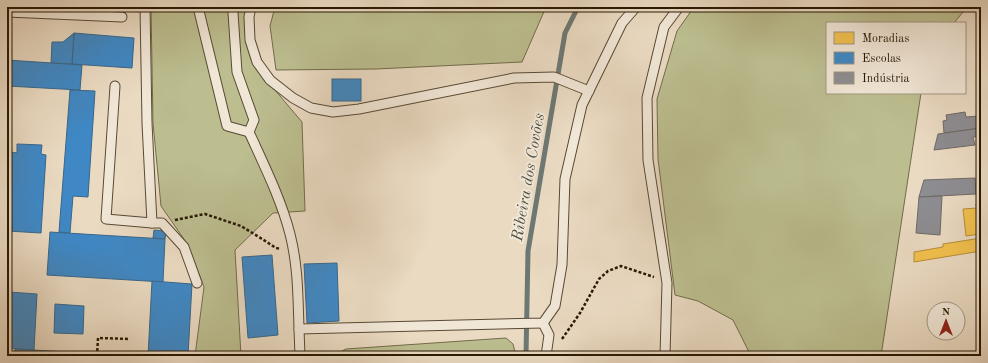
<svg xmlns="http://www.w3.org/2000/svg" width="988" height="363" font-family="'Old Standard TT',serif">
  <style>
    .green { fill: #bcbe90; stroke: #726c4a }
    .homes { fill: #f2c14e; stroke: #b58f38 }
    .schools { fill: #3f88c5; stroke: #38678b }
    .industry { fill: #8d8d92; stroke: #6f6a67 }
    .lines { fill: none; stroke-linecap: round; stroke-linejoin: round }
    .stream { stroke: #6e7873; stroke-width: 5 }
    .lane-casing { stroke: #584934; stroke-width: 11 }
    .path { stroke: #281904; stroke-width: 2.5; stroke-dasharray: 3 2; stroke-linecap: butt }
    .lane { stroke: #f1e7d7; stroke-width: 9 }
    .labels { text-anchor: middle; stroke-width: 4; stroke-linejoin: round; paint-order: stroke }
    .water-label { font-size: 16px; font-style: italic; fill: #515145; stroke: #f1e7d7 }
  </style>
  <rect width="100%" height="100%" fill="#eadac2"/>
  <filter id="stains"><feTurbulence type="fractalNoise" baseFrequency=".005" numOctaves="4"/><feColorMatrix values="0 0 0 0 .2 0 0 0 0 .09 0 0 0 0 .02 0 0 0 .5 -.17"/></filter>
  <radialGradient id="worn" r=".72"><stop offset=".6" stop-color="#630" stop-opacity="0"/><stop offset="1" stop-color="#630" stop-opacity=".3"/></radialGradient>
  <g class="green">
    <polygon points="151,7 248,7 246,40 253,64 302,122 305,211 273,213 235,250 241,356 195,356 204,287 188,245 161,206 153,123"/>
    <polygon points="275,7 546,7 522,62 376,69 276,70 270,26"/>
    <polygon points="694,7 967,7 954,23 827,23 827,93 921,93 881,356 751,356 733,320 698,301 675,295 658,159 657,99 677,31"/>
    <polygon points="506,338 513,344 516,356 332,356 346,349"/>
  </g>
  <g class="homes">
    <polygon points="977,208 980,234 966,236 963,209"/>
    <polygon points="981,238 981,251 914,262 914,252 943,247 943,244"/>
  </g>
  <g class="schools">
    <polygon points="74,33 134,38 132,68 72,64"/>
    <polygon points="74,33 72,64 51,63 52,42 63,42"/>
    <polygon points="7,60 82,65 80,90 7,86"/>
    <rect x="332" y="79" width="29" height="22"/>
    <polygon points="70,90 95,91 88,197 73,196 70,233 59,232"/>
    <polygon points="17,144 42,145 41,154 46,155 41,233 7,231 11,152 17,153"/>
    <polygon points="7,152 11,152 7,216"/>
    <polygon points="154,230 166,231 165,239 153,238"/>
    <polygon points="50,232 165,239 163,282 47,275"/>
    <polygon points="272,255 278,335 248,338 242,257"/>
    <polygon points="337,263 339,321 307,323 304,264"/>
    <polygon points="152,281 192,284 188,356 148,356"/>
    <polygon points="9,292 37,294 34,350 7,348"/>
    <polygon points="55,304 84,306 83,334 54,333"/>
    <polygon points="15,349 86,353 86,356 14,356"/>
  </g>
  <g class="industry">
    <polygon points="965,112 966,117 979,116 981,128 944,133 943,121 947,120 946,115"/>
    <polygon points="981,128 981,136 973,137 975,145 934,150 938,134"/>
    <polygon points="975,178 976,194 919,197 924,180"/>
    <polygon points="942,196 940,235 916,233 919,197"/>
    <polygon points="981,203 981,242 976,204"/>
  </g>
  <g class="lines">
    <polyline class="stream" points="526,356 528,251 565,33 578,7"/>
    <g class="lane-casing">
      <g id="lane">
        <polyline points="198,7 227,126 249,132"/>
        <path d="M234,7L233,13L237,72L254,120L249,132C264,165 281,199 290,234C298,265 298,297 299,329L543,323L555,306L562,265L565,179L582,105L622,23L636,7"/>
        <polyline points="251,7 249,17 250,40 257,62 270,80 293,98 311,108 333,112 359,109 514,78 554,77 589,91"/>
        <polyline points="7,12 122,17"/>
        <polyline points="115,86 106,219 152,223 147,123 145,7"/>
        <polyline points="152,223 162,223 184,247 197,283"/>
        <polyline points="543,323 549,335 546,356"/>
        <polyline points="299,329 300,356"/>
        <polyline points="665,356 667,283 648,160 647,98 664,27 679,7"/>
      </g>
    </g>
    <g class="path">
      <polyline points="175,220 205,214 241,226 259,237 276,248 281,249"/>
      <polyline points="562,339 580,313 599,279 608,271 621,266 654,277"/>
      <polyline points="97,356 98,338 130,339"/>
    </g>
    <use href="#lane" class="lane"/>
  </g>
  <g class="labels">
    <g class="water-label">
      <text transform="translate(527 177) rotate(-80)" y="6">Ribeira dos Covões</text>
    </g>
  </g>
  <rect width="988" height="363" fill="none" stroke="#eadac2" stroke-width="24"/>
  <rect x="8" y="8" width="972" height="347" fill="none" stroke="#281904" stroke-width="2"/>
  <rect x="12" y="12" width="964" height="339" fill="none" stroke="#281904"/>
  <rect x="826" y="22" width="140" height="72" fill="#f1e7d7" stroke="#a19583"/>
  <rect x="834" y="32" width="20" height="12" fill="#f2c14e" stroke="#a19583"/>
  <text x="862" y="42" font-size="12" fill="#281904">Moradias</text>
  <rect x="834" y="52" width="20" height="12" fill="#3f88c5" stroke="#a19583"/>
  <text x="862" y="62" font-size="12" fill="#281904">Escolas</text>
  <rect x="834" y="72" width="20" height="12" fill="#8d8d92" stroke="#a19583"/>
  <text x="862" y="82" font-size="12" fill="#281904">Indústria</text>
  <g transform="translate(946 321)"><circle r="19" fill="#f1e7d7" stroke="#a19583"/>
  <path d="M0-3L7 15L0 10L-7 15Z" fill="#8f2418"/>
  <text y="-6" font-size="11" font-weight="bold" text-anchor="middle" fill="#281904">N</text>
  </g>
  <rect width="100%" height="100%" filter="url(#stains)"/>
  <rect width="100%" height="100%" fill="url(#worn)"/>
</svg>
